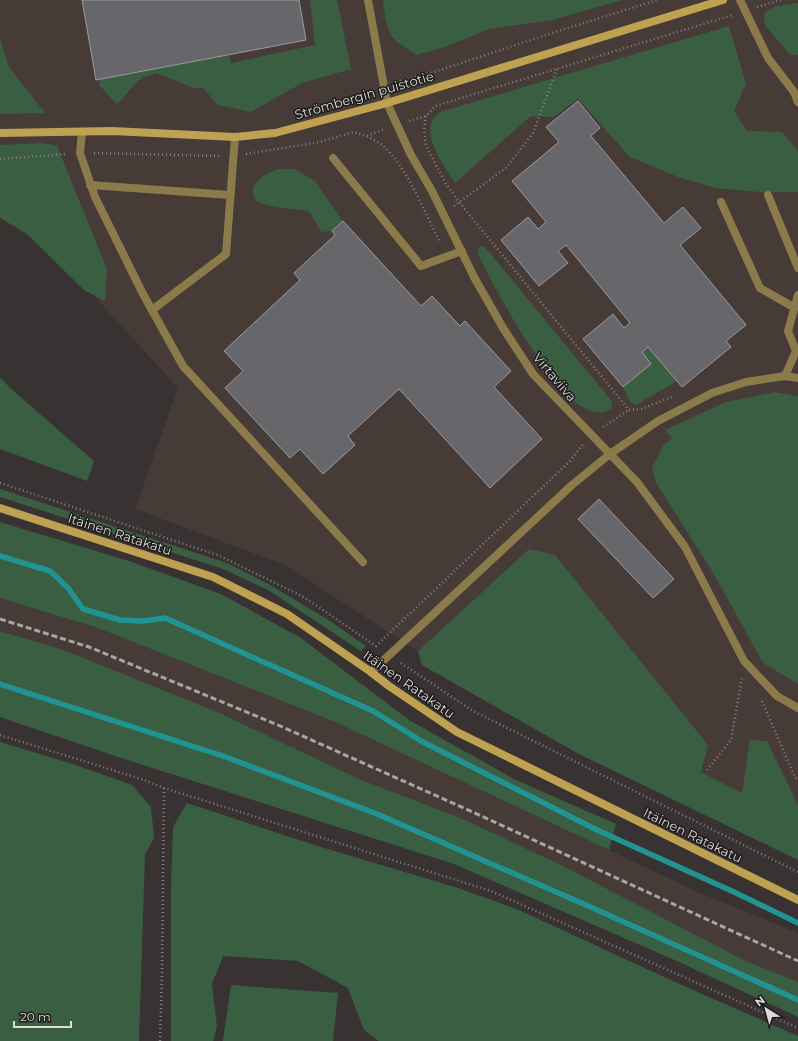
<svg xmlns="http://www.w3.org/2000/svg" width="798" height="1041" font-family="Montserrat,sans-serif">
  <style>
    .built { fill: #463b37 }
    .green { fill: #3a5e41 }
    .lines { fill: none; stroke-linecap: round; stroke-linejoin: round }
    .stream { stroke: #219393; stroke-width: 5.5 }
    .building { fill: #66666b; stroke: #9b9ba0 }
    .path { stroke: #84807f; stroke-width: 2.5; stroke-dasharray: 1 3; stroke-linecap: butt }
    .lane { stroke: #8c7b4a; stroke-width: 8 }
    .street { stroke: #8c7b4a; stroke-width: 8 }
    .secondary { stroke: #bea251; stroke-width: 8 }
    .rail { stroke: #a9a5a4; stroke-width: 3; stroke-dasharray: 6 3; stroke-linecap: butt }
    .labels { text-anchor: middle; stroke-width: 3; stroke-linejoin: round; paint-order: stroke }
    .street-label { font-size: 13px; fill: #dddad9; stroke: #1e1c1b }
  </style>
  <rect width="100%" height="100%" fill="#383332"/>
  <g class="built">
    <polygon points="0,0 798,0 798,860 579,754 422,665 418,651 285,565 135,509 178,388 0,193"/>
    <polygon points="0,598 98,628 335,722 700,893 798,933 798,982 744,960 561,865 463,819 359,779 222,714 64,650 0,631"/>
  </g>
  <g class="green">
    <polygon points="310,0 337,0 351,69 302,83 251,112 218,105 203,88 194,88 156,73 141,78 117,104 100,86 99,79 229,55 231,63 315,45"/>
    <path d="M383,0H623L552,20L489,29L445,47L416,55C387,36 387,34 383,0Z"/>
    <polygon points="798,3 798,55 789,54 765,25 764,13 776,6"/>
    <path d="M729,26L746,84L734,111L747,131L782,132L797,150L798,153V192H760L715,188L678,177L630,157L578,99L554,117L531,116L455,183C446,168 422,137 433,119C434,117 438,114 440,112Z"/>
    <polygon points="0,39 9,67 45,113 0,114"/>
    <polygon points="44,143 57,146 107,269 105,301 84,290 27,234 0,218 0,145"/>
    <path d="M278,169H294L315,181L343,221L332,231L321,232L311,214L307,211C296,209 266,207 258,202C255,200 254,197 253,194C251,180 268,173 278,169Z"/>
    <path d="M484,246L611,400L612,409C600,417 586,410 575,402C569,397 564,389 559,384C525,345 501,299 477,253L479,247Z"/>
    <polygon points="648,347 677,381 636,405 631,403 623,387 651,364 642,352"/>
    <polygon points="0,377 10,388 94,461 87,481 0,449"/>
    <polygon points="775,392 798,396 798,684 763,663 715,576 655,481 652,468 663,446 672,438 665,430 726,402"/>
    <polygon points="0,489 227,563 270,585 327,619 366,646 361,651 268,590 223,569 0,497"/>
    <polygon points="0,522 129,561 221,594 301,638 409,720 516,780 616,824 609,850 335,722 98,628 0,598"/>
    <polygon points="529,549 555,555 708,745 701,772 742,793 750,740 767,741 798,805 798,860 579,754 422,665 418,651"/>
    <polygon points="0,631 64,650 222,714 359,779 463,819 561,865 744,960 798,982 798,1017 679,962 454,864 118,757 0,717"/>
    <polygon points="0,742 73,764 132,785 151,807 154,838 145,854 139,1041 0,1041"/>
    <polygon points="187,803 311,844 458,888 519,910 675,982 798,1036 798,1041 379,1041 364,1030 348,988 298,961 223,956 212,984 217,1027 213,1041 171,1041 171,889 173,827"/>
    <polygon points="231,985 338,993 333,1041 223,1041"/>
  </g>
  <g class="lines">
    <g class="stream">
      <polyline points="0,556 50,571 68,588 83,609 120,620 143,621 165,618 373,711 421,741 597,830 734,892 798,923"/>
      <polyline points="0,684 226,757 377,814 586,905 798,1000"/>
    </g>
  </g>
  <g class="building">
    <polygon points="82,0 299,0 306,40 96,80"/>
    <polygon points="578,101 600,128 591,136 664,223 683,207 701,228 680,245 746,325 726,341 731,347 682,387 648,347 642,352 651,364 623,387 583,339 613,314 624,328 630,323 566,245 558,251 568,263 539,286 501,240 528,217 538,229 546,222 512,181 559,142 546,127"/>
    <polygon points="343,221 421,306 432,296 460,326 465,321 511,371 494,387 542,439 490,488 399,389 348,436 355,445 323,474 300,449 290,458 225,388 243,371 224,351 300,280 294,273 335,235 332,231"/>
    <polygon points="599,499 674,579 653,598 578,519"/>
  </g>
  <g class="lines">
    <g class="path">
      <polyline points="757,7 781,0"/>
      <polyline points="396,82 434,72 546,35 657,0"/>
      <polyline points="357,96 371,90"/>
      <polyline points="426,116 424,130 426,146 446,184 459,202 629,410 642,409 674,396"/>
      <polyline points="409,121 426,116 435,106 733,15"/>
      <path d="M367,136C372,139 378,142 383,146C407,166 425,214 440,242"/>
      <polyline points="94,153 221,156"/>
      <polyline points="246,154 320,142 354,132 367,136 385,129"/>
      <polyline points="0,159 67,154"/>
      <polyline points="454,206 507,167 533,133 557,69"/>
      <polyline points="603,427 629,410"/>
      <polyline points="0,483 220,556 302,596 376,646 570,461 583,444"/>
      <polyline points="401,663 473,711 798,872"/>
      <polyline points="762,701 794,775 798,781"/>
      <polyline points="0,735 141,779 164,788 491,891 798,1028"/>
      <polyline points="707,770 731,740 742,677"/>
      <polyline points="160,1041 162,973 164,788"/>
    </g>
    <g class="lane">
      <polyline points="740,0 768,58 794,92 798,102"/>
      <polyline points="82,132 80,153 95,197 143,294 183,366 363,562"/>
      <polyline points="333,158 421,266 462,251"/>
      <polyline points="90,185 230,195"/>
      <polyline points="768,195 798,268"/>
      <polyline points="721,202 760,288 795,308"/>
      <polyline points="152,310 226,254 235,137"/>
      <polyline points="796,351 788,331 798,295"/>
      <polyline points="785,376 796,351 798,349"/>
      <polyline points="610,454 637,482 685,547 744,661 777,696 798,708"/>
    </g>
    <g class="street">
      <polyline points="368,0 387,103 411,155 432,191 474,277 503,328 533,374 610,454 658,421 712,393 746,382 785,376 798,378"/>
      <polyline points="371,672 572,485 610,454"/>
    </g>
    <g class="secondary">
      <polyline points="0,133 112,131 235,137 275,133 387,103 723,0"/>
      <polyline points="0,508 213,577 287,614 371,672 389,686 457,732 798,900"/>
    </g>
    <polyline class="rail" points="0,619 89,647 278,725 466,809 798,961"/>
  </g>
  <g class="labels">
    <g class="street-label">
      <text transform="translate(364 95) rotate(-16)" y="5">Strömbergin puistotie</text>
      <text transform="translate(555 377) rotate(50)" y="5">Virtaviiva</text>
      <text transform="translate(120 534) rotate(18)" y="5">Itäinen Ratakatu</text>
      <text transform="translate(409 684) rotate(35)" y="5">Itäinen Ratakatu</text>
      <text transform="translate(693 835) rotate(26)" y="5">Itäinen Ratakatu</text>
    </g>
  </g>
  <g transform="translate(766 1009) rotate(323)" stroke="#1e1c1b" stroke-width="3" paint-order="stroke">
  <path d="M0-3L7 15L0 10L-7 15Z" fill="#dddad9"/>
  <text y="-6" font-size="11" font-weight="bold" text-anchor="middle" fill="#dddad9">N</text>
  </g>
  <path d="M14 1021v6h57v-6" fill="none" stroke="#dddad9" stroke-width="2"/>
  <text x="20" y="1021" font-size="12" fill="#dddad9" stroke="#1e1c1b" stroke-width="3" paint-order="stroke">20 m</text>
</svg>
